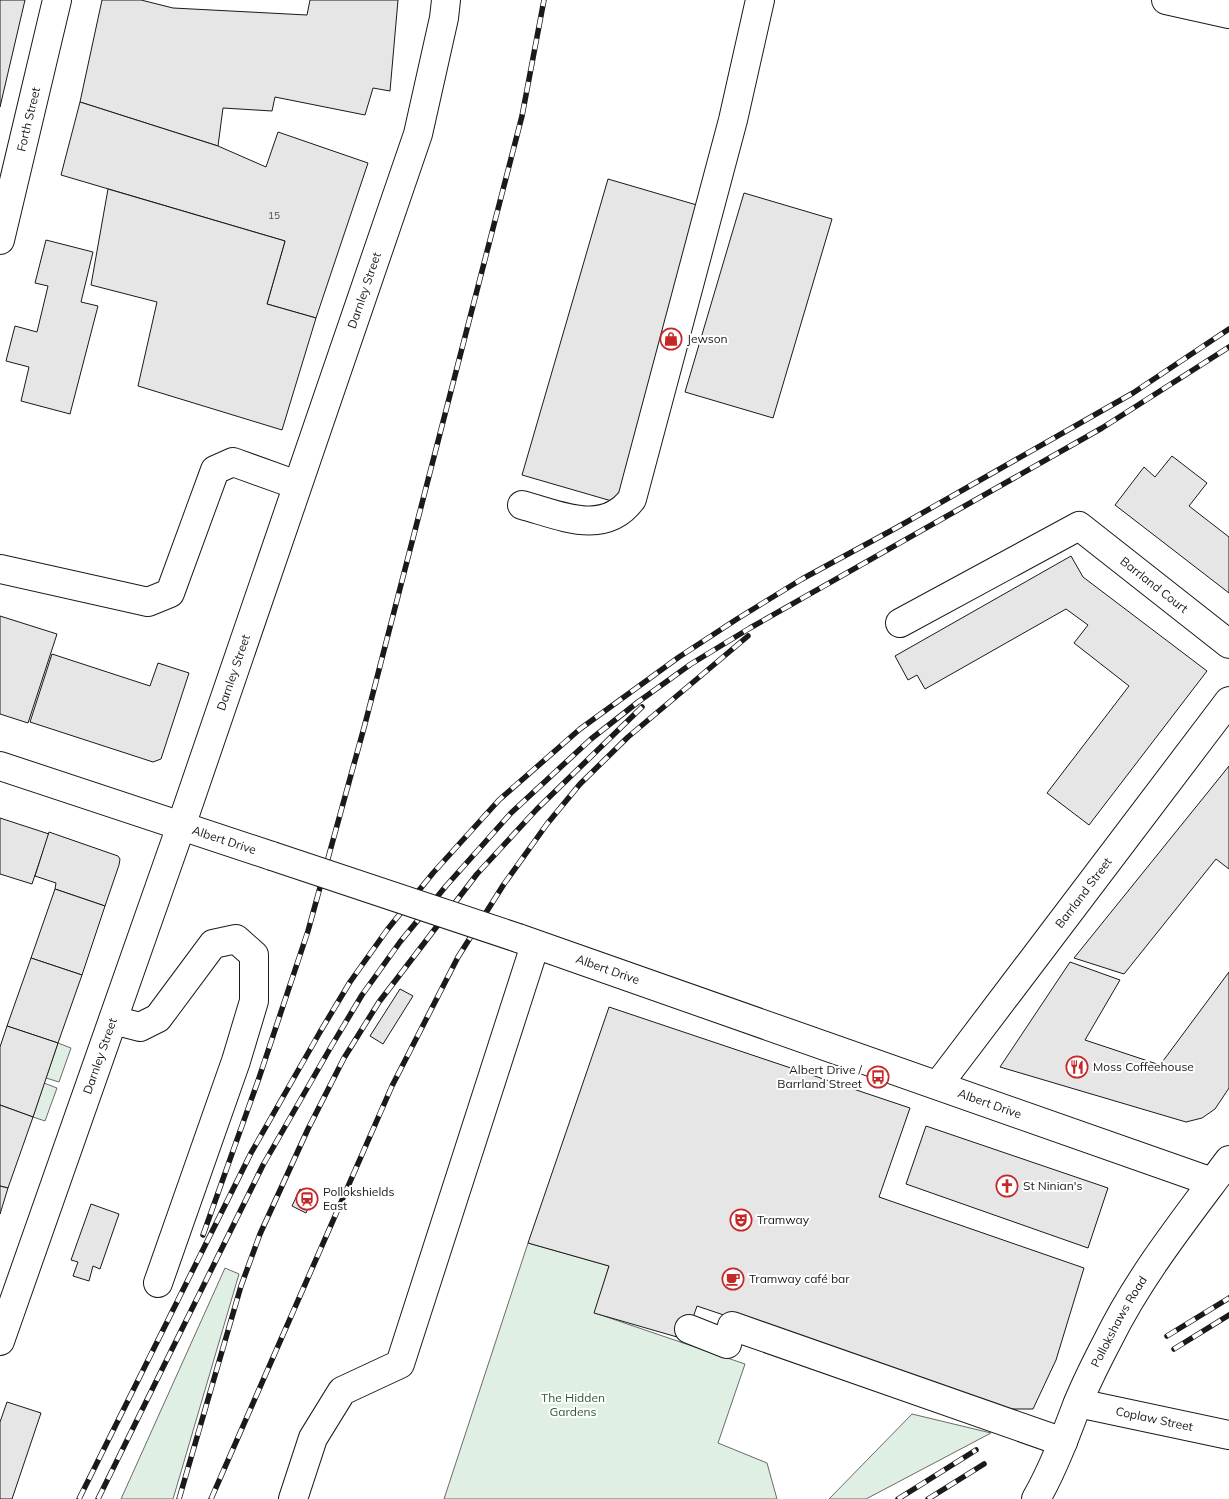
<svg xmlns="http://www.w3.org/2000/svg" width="1229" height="1499" font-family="Mulish,sans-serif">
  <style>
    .green { fill: #e0efe3; stroke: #6a6a6a }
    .building { fill: #e6e6e6; stroke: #1a1a1a }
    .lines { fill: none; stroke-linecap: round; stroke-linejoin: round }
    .minor-casing { stroke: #1a1a1a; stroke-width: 30 }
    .major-casing { stroke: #1a1a1a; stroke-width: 30 }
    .minor { stroke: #fff; stroke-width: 28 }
    .major { stroke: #fff; stroke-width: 28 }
    .rail-casing { stroke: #1a1a1a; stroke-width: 5.5 }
    .rail { stroke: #fff; stroke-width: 4; stroke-dasharray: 11; stroke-linecap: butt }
    .minor-bridge-casing { stroke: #1a1a1a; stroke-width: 30; stroke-linecap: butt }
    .minor-bridge { stroke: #fff; stroke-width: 28 }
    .labels { text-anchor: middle; stroke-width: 4; stroke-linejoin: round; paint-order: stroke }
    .number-label { font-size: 10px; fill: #4d4d4d }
    .street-label { font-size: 12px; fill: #1a1a1a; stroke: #fff }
    .poi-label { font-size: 12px; fill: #1a1a1a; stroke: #fff; text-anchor: start }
    .park-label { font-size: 12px; fill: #2b5a34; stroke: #fff }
  </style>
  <rect width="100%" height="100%" fill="#fff"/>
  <g class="green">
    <polygon points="58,1043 71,1048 59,1082 46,1078"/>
    <polygon points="44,1083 57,1088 45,1121 33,1117"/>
    <polygon points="528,1243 609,1266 595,1313 745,1364 718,1443 767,1463 777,1499 444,1499"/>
    <polygon points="225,1268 239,1274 173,1499 121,1499"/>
    <polygon points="912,1414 991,1433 866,1499 829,1499"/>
  </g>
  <g class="building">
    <polygon points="0,0 25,0 0,107"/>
    <polygon points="102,0 141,0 173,8 307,15 310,0 398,0 390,91 373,88 365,115 275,97 272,111 223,108 218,146 80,102"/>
    <polygon points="80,102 218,146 266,167 278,132 368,163 316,318 267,304 285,241 61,175"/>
    <polygon points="608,179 707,208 622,504 522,475"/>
    <polygon points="108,189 285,241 267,304 316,318 282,430 138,386 157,302 91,285"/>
    <polygon points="744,193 832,219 773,418 685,392"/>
    <polygon points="46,240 93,252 81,302 98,306 70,414 21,401 29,367 6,361 15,326 37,332 48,286 35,283"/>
    <polygon points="1172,456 1207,483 1189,506 1229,537 1229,593 1115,505 1144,467 1155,477"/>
    <polygon points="1071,556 1083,577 1207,671 1089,825 1047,793 1129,686 1074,643 1088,625 1066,609 925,689 917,675 908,680 895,656"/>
    <polygon points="0,616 57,634 28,723 0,714"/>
    <polygon points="52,654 150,686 158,663 189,673 161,759 153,762 30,722"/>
    <polygon points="1229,766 1229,869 1216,859 1124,974 1074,958"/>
    <polygon points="0,818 49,834 32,884 0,874"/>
    <polygon points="49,832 118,856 120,859 119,865 105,906 55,889 56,883 35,876"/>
    <polygon points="55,889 105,906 82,975 31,958"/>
    <polygon points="31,958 82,975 58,1043 7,1026"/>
    <polygon points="1070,962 1120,980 1085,1040 1160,1065 1229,972 1229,1088 1215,1109 1202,1118 1186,1122 1000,1067"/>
    <polygon points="400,989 413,996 383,1044 370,1036"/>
    <polygon points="609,1007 910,1108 879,1197 1084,1268 1056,1360 1033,1409 1003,1409 697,1306 689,1329 684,1339 594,1313 609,1266 528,1243"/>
    <polygon points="7,1026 58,1043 33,1117 0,1105 0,1047"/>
    <polygon points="0,1105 33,1117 8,1188 0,1186"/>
    <polygon points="926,1126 1108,1188 1088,1248 906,1184"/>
    <polygon points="0,1186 8,1188 0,1214"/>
    <polygon points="300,1189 314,1195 306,1213 292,1206"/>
    <polygon points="91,1204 119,1214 100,1269 93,1266 89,1281 73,1276 78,1262 71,1260"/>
    <polygon points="7,1402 41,1413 12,1499 0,1499 0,1422"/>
  </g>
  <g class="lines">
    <g class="minor-casing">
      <g id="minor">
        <polyline points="1166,0 1229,14"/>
        <path id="s1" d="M0,240L57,0"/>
        <path d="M522,505C560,515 604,537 632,499L733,120L760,0"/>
        <polyline points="0,569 148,602 170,593 215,470 233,462 297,485"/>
        <path id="s2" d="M900,623L1079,526L1229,644"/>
        <path id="s3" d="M0,766L272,856"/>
        <path id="s4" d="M518,938L1212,1182"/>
        <polyline points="113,1020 140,1027 158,1018 213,944 236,939 254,955 254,1001 236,1061 158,1283"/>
        <path id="s5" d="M938,1085L1229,701"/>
        <polyline points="689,1329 727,1344 732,1326 1063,1442"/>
        <path id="s6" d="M0,1341L181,826L418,134L444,18L446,0"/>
        <path id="s7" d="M1078,1403L1229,1435"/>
        <polyline points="293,1499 313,1438 342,1391 400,1364 535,945"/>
      </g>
    </g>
    <g class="major-casing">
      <g id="major">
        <path id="s8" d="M1036,1499C1053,1469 1065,1437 1077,1405C1086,1383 1097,1361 1108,1340C1140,1275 1186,1218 1229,1160"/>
      </g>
    </g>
    <use href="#minor" class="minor"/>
    <use href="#major" class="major"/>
    <g class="rail-casing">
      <g id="rail">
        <polyline points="203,1235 259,1078 308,931 365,724 522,116 544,0"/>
        <polyline points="1167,1336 1229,1298"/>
        <polyline points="1174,1349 1229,1315"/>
        <polyline points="79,1499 251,1153 320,1032 350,982 387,930 433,873 499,800 580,729 679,657 737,619 802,579 896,528 1133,393 1229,329"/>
        <polyline points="98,1499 263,1165 332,1045 362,995 400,942 446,886 511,813 591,739 638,702 691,664 750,628 1102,428 1229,347"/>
        <polyline points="179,1499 241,1286 260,1234 308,1129 344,1058 379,1002 477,874 537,809 642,707"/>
        <polyline points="211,1499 392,1086 458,957 504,884 547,824 580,784 628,737 748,636"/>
        <polyline points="898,1499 976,1450"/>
        <polyline points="928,1499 984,1464"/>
      </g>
    </g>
    <use href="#rail" class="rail"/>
    <g class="minor-bridge-casing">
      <polyline id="minor-bridge" points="272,856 518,938"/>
    </g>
    <use href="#minor-bridge" class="minor-bridge"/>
  </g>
  <defs>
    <g id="shop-ring" transform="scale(1.125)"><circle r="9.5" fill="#fff" stroke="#c62828" stroke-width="1.5"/><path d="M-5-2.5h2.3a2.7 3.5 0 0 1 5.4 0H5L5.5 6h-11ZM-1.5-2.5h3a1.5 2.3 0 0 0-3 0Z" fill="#c62828"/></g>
    <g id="restaurant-ring" transform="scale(1.125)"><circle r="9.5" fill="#fff" stroke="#c62828" stroke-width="1.5"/><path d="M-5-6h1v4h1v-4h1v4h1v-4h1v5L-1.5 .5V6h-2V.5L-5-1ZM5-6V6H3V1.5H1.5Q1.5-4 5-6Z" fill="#c62828"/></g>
    <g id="bus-ring" transform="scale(1.125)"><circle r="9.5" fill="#fff" stroke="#c62828" stroke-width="1.5"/><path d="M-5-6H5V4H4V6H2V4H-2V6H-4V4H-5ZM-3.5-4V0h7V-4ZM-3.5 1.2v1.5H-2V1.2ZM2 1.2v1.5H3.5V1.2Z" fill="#c62828"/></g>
    <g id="church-ring" transform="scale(1.125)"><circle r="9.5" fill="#fff" stroke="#c62828" stroke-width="1.5"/><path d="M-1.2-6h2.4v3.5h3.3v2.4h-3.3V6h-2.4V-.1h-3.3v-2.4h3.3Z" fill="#c62828"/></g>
    <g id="station-ring" transform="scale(1.125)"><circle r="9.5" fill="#fff" stroke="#c62828" stroke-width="1.5"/><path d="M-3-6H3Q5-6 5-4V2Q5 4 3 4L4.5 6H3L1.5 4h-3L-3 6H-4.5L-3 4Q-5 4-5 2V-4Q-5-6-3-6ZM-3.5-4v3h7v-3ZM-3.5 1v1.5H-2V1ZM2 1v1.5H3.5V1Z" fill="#c62828"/></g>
    <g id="theatre-ring" transform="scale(1.125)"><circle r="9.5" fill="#fff" stroke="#c62828" stroke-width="1.5"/><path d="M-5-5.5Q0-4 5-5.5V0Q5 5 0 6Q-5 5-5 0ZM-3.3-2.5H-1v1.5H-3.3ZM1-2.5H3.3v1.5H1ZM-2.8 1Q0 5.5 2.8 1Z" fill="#c62828"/></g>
    <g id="cafe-ring" transform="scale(1.125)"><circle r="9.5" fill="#fff" stroke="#c62828" stroke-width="1.5"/><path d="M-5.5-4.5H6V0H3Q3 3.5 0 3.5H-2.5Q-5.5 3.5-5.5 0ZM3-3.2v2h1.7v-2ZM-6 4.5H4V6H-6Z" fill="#c62828"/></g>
  </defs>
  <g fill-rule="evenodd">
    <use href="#shop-ring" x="671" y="339"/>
    <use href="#restaurant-ring" x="1077" y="1067"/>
    <use href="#bus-ring" x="878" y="1077"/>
    <use href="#church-ring" x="1007" y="1186"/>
    <use href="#station-ring" x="307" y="1199"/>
    <use href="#theatre-ring" x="741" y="1220"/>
    <use href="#cafe-ring" x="733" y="1279"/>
  </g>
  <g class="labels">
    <g class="number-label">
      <text x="274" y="219">15</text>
    </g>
    <g class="street-label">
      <text dy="4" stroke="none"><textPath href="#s1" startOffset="124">Forth Street</textPath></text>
      <text dy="4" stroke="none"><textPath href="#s6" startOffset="1112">Darnley Street</textPath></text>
      <text dy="4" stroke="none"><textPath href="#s2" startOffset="299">Barrland Court</textPath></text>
      <text dy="4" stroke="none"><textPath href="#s6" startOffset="708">Darnley Street</textPath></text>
      <text dy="4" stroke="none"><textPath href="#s3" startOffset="236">Albert Drive</textPath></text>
      <text dy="4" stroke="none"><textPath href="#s5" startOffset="241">Barrland Street</textPath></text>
      <text dy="4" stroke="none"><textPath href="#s4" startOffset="95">Albert Drive</textPath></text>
      <text dy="4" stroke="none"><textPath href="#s6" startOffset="302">Darnley Street</textPath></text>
      <text dy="4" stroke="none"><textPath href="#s4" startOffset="500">Albert Drive</textPath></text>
      <text dy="4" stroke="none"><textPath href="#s8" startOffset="196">Pollokshaws Road</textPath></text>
      <text dy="4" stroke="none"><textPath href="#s7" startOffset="78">Coplaw Street</textPath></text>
    </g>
    <g class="poi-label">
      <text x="687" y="343">Jewson</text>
      <text x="1093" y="1071">Moss Coffeehouse</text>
      <text x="862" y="1074" text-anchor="end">Albert Drive /<tspan x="862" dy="14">Barrland Street</tspan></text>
      <text x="1023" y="1190">St Ninian's</text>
      <text x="323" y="1196">Pollokshields<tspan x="323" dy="14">East</tspan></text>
      <text x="757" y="1224">Tramway</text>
      <text x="749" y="1283">Tramway café bar</text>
    </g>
    <g class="park-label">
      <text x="573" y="1402">The Hidden<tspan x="573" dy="14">Gardens</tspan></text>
    </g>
  </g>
</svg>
